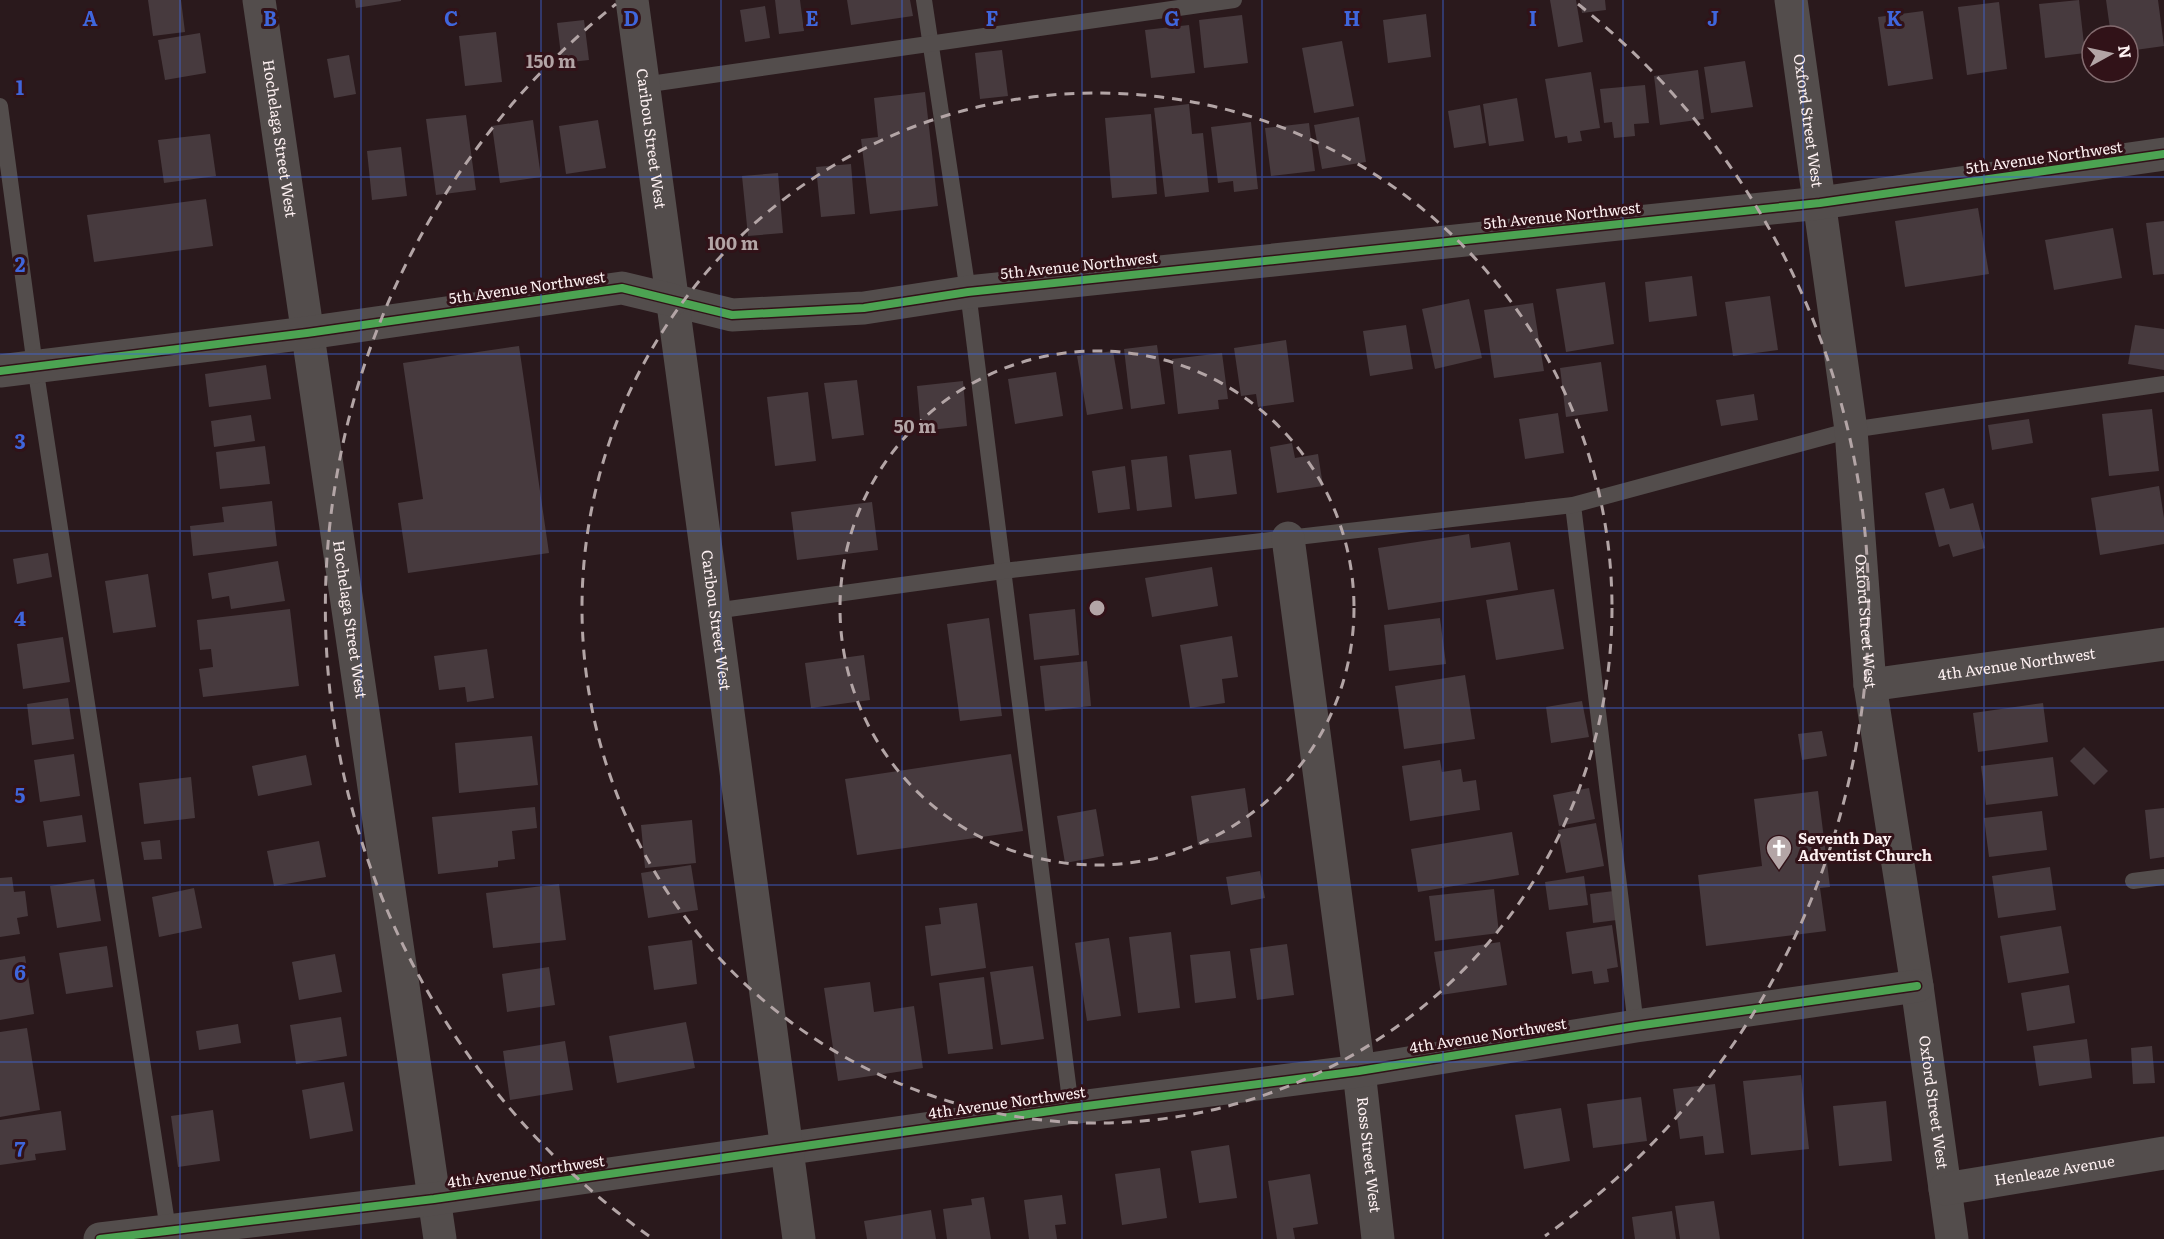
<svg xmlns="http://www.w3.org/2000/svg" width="2164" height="1239" font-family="Literata,serif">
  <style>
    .building { fill: #473a3e }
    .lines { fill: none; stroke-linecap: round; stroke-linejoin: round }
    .service { stroke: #534d4c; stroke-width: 16 }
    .minor { stroke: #534d4c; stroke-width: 33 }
    .tertiary { stroke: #534d4c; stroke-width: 33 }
    .cycleway-casing { stroke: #311218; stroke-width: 11 }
    .cycleway { stroke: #4ca352; stroke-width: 8 }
    .grid { fill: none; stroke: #3f66dc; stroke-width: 1.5; stroke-opacity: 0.55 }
    .ring { fill: none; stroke: #b3a5a6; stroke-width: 3; stroke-dasharray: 10 8 }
    .labels { text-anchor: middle; stroke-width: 6; stroke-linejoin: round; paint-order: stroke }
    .street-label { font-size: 15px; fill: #fdf0f1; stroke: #311218 }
    .poi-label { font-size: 15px; font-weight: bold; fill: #fdf0f1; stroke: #311218; text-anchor: start }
    .grid-label { font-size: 20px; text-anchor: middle; font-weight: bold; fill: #3f66dc; stroke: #311218; stroke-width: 6; stroke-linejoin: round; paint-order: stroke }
    .centre { fill: #b3a5a6; stroke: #311218; stroke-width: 3 }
    .ring-label { font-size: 18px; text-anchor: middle; font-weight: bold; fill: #b3a5a6; stroke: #311218; stroke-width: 6; stroke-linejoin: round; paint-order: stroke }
  </style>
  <rect width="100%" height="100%" fill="#2a191c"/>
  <g class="building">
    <polygon points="148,0 181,0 185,32 153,36"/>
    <polygon points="355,0 401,0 401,1 356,8"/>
    <polygon points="775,0 800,0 804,31 779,34"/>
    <polygon points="847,0 910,0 913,16 851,25"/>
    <polygon points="1550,0 1576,0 1583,42 1558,47"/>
    <polygon points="1580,0 1605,0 1606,10 1582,13"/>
    <polygon points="2079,0 2085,53 2045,58 2039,4"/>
    <polygon points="2106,0 2158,0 2164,46 2128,51 2128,36 2111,36"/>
    <polygon points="1999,2 2007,69 1967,75 1958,7"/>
    <polygon points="765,6 770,38 745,42 740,10"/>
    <polygon points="1923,11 1933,79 1888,86 1878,17"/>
    <polygon points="1426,14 1431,57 1388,63 1383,20"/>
    <polygon points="1242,15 1248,63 1204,68 1199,20"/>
    <polygon points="584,20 589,60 562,63 557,23"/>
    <polygon points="1189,25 1195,73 1151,78 1145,30"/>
    <polygon points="496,32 502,82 465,86 459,36"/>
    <polygon points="200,33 206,73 165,80 158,40"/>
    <polygon points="1342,41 1354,106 1314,113 1302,48"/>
    <polygon points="1002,50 1008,96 980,99 975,53"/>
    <polygon points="349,55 356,94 334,98 327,59"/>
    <polygon points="1745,61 1753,107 1711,113 1704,67"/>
    <polygon points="1698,70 1704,119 1660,125 1654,76"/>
    <polygon points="1591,72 1600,128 1580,131 1582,141 1568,143 1567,136 1555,138 1545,79"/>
    <polygon points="1645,85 1649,123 1634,124 1635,136 1614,138 1612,122 1604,123 1600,89"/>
    <polygon points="925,92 938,206 870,214 861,139 878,137 874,98"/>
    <polygon points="1517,98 1524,141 1489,146 1483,104"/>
    <polygon points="1189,104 1192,134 1203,133 1209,192 1165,197 1154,108"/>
    <polygon points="1480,105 1486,143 1454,148 1448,111"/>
    <polygon points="1151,114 1157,194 1112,198 1105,118"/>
    <polygon points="466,115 476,190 436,195 426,119"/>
    <polygon points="1359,117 1366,162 1322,169 1314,125"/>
    <polygon points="533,120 541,177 500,183 492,126"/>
    <polygon points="598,120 606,168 566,174 559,126"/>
    <polygon points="1251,122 1258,189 1234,192 1233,181 1218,183 1211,127"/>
    <polygon points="1309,123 1315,171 1271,176 1265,128"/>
    <polygon points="210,134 216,176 164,183 158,140"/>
    <polygon points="401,147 407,196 372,200 367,151"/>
    <polygon points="851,164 855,214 821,217 816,167"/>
    <polygon points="778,173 783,233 748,236 742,176"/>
    <polygon points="206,199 213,246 94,262 87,215"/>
    <polygon points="1978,208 1989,274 1905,287 1895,221"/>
    <polygon points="2164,221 2164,274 2153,275 2146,223"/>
    <polygon points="2113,228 2122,278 2054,290 2045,240"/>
    <polygon points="1692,276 1697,316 1649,322 1645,282"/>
    <polygon points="1605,282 1614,344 1566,352 1556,289"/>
    <polygon points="1770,296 1778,350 1733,356 1725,302"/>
    <polygon points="1469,299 1482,358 1435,369 1422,309"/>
    <polygon points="1533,303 1544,371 1494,378 1484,310"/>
    <polygon points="1406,325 1413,369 1370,376 1363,331"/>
    <polygon points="2135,325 2164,329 2164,370 2128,364"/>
    <polygon points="1286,340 1294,402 1258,407 1256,394 1241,396 1234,348"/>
    <polygon points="1157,345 1165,404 1131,409 1124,349"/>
    <polygon points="519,346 549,553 408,573 398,503 423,499 403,363"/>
    <polygon points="1113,351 1123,409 1087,415 1077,356"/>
    <polygon points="1222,353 1228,399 1218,400 1219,409 1178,414 1172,359"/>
    <polygon points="1601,362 1608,411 1566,417 1560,368"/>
    <polygon points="266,365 271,399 209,407 205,374"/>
    <polygon points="1056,372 1063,416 1015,424 1008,379"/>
    <polygon points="857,380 864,435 832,439 824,383"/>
    <polygon points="963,381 967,426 921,431 917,386"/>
    <polygon points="808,392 816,461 775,466 767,397"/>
    <polygon points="1754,394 1758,420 1721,426 1716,400"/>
    <polygon points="2152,409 2159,471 2109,476 2102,414"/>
    <polygon points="1558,413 1564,453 1525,459 1519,419"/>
    <polygon points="251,415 255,441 214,447 211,421"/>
    <polygon points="2029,419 2033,443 1992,450 1988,425"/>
    <polygon points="1292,443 1295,458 1318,454 1323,486 1277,493 1270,447"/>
    <polygon points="265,446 270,484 220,489 216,452"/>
    <polygon points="1231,450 1237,494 1195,499 1189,455"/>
    <polygon points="1167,456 1172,507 1137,511 1131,460"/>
    <polygon points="1125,466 1130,509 1098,513 1092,471"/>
    <polygon points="2159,486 2164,518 2164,544 2100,555 2091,498"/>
    <polygon points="1944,488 1950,509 1973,503 1985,548 1953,557 1949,544 1939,547 1925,493"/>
    <polygon points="272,501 277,546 193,556 190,526 224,522 222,507"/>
    <polygon points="872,502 878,550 797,560 791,512"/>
    <polygon points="1469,534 1471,548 1510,542 1518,590 1388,610 1378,548"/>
    <polygon points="48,553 52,577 17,584 13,559"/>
    <polygon points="278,561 285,601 231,609 229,596 212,599 208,573"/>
    <polygon points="1212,567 1218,606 1152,617 1145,578"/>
    <polygon points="148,574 156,627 113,633 105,581"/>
    <polygon points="1554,589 1564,649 1496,660 1486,600"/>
    <polygon points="290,609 299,686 203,697 199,669 213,667 211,649 200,650 197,620"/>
    <polygon points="1075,609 1079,655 1034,660 1029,614"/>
    <polygon points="989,618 1002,716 960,721 947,624"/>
    <polygon points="1440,618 1446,664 1389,671 1384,625"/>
    <polygon points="1232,636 1238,677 1222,679 1225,703 1190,708 1180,645"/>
    <polygon points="63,637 70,682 23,689 17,644"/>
    <polygon points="487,649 494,698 467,702 465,687 439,690 434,656"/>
    <polygon points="864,655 870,700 811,708 805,663"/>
    <polygon points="1087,661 1091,706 1045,711 1040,666"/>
    <polygon points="1465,675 1475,739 1404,749 1395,686"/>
    <polygon points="68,698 74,739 32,745 27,704"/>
    <polygon points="1582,701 1589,737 1551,743 1546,707"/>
    <polygon points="2043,703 2048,742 1978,752 1973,713"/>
    <polygon points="1822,731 1827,756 1802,760 1798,734"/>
    <polygon points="532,736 538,785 459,793 455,743"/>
    <polygon points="2084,747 2108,771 2094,785 2070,761"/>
    <polygon points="74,754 80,796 40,802 34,760"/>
    <polygon points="1011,754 1023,831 857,855 845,779"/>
    <polygon points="306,755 312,785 258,796 252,766"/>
    <polygon points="2053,757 2058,796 1986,805 1981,766"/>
    <polygon points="1440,760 1442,772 1461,769 1463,782 1476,780 1480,810 1410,821 1402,766"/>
    <polygon points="191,777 195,818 144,824 139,783"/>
    <polygon points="1245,788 1252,837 1198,845 1191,796"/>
    <polygon points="1589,788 1595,819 1559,826 1553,795"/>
    <polygon points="1818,791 1830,887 1820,888 1826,931 1706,946 1698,875 1762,866 1754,799"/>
    <polygon points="535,807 537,828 512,831 515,859 498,861 498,867 438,874 432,817"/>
    <polygon points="2164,808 2164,857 2150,859 2145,810"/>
    <polygon points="1096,809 1104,856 1065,863 1057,816"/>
    <polygon points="2042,811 2047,850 1989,857 1984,818"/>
    <polygon points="82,815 86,842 47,847 43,821"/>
    <polygon points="692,820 696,863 645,868 641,825"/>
    <polygon points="1596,823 1604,866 1566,873 1558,830"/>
    <polygon points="1512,832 1519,875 1418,892 1411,849"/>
    <polygon points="160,840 162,859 144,860 141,842"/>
    <polygon points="319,841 326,877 274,886 267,851"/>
    <polygon points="691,865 698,910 648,918 641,873"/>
    <polygon points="2050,867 2056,910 1998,918 1992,876"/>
    <polygon points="1260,871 1265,898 1231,905 1226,877"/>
    <polygon points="1584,876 1588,905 1549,910 1545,882"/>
    <polygon points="12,877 14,892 25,891 28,916 17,918 20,934 0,937 0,878"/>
    <polygon points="94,879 101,921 57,928 50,886"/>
    <polygon points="559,884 566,940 493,948 486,893"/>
    <polygon points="194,888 202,928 159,937 152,897"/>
    <polygon points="1494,889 1499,933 1435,941 1429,896"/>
    <polygon points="1614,891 1617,920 1593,923 1590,894"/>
    <polygon points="977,903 986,968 931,976 925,926 941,924 939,908"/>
    <polygon points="1612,925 1618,967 1607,969 1609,982 1594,984 1592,971 1572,974 1566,932"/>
    <polygon points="2061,926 2069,973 2008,983 2000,936"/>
    <polygon points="1171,932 1180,1008 1138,1013 1129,937"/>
    <polygon points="1109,938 1121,1016 1087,1021 1075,943"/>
    <polygon points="692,940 697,984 654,990 648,946"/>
    <polygon points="1500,942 1507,985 1441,995 1434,952"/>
    <polygon points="1287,944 1294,995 1257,1000 1250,949"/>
    <polygon points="107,946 113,987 66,994 59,953"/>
    <polygon points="1230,951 1236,998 1195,1003 1190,955"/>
    <polygon points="335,954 342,992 299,1000 292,962"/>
    <polygon points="25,956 34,1014 0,1020 0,960"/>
    <polygon points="1033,966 1044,1039 1001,1045 990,972"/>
    <polygon points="549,967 555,1005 507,1012 502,974"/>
    <polygon points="984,977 993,1049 948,1054 939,983"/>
    <polygon points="870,982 874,1012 914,1006 923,1068 838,1081 824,988"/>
    <polygon points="2069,985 2075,1023 2027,1031 2021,993"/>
    <polygon points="341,1017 347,1056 296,1064 290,1025"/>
    <polygon points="686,1022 695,1068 617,1083 609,1036"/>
    <polygon points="238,1024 241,1043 199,1050 196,1031"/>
    <polygon points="27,1028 40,1110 0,1117 0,1032"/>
    <polygon points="2087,1039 2092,1078 2039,1086 2033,1046"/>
    <polygon points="565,1041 573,1090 510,1100 503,1051"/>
    <polygon points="2152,1046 2155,1083 2133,1084 2131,1048"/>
    <polygon points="1801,1075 1809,1149 1751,1155 1743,1081"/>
    <polygon points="344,1082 353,1131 310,1139 302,1090"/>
    <polygon points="1715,1084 1724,1153 1705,1155 1703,1136 1680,1139 1673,1089"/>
    <polygon points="1641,1097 1647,1141 1593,1148 1587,1104"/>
    <polygon points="1886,1101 1892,1161 1839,1166 1833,1106"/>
    <polygon points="1561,1108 1570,1161 1524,1169 1515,1115"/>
    <polygon points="213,1110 220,1161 178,1167 171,1116"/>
    <polygon points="61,1111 66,1150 35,1154 36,1160 0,1165 0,1120"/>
    <polygon points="1229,1145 1237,1198 1199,1203 1191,1151"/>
    <polygon points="1160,1168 1167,1218 1122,1225 1115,1174"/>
    <polygon points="1310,1174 1318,1224 1293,1228 1295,1239 1277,1239 1268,1181"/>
    <polygon points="1062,1195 1066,1224 1055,1225 1057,1239 1029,1239 1024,1200"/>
    <polygon points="984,1197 991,1239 947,1239 943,1209 972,1205 971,1199"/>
    <polygon points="1714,1201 1720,1239 1680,1239 1675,1206"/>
    <polygon points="931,1210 936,1239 867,1239 864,1221"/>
    <polygon points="1672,1211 1676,1239 1635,1239 1632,1217"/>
  </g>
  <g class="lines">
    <g class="service">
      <polyline points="924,0 968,292 1071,1108"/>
      <polyline points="643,85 1234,0"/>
      <polyline points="0,106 35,366 169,1236"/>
      <polyline points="1573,505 1636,1026"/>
      <polyline points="714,611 1003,571 1573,505 1851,430 2164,384"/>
      <polyline points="2133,881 2164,877"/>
    </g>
    <g class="minor">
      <path id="s1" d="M259,0L440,1239"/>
      <path id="s2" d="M1791,0L1851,430L1870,685L1917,986L1952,1239"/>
      <polyline points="672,300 732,315 864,308 968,292 1820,203 2164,154"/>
      <path id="s3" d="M1288,538L1359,1071L1378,1239"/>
      <path id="s4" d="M1870,685L2164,644"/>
      <path id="s5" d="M1945,1189L2164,1153"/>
      <polyline points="100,1239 434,1199 1071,1108 1359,1071 1636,1026 1917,986"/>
    </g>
    <g class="tertiary">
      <path id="s6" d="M632,0L799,1239"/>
      <polyline points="0,371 307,333 622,288 672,300"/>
    </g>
    <g class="cycleway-casing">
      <g id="cycleway">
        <polyline points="0,371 307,333 622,288 732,315 864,308 968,292 1820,203 2164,154"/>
        <polyline points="100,1239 434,1199 1071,1108 1359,1071 1636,1026 1917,986"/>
      </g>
    </g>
    <use href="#cycleway" class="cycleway"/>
  </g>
  <path class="grid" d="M180,0V1239M361,0V1239M541,0V1239M721,0V1239M902,0V1239M1082,0V1239M1262,0V1239M1443,0V1239M1623,0V1239M1803,0V1239M1984,0V1239M0,177H2164M0,354H2164M0,531H2164M0,708H2164M0,885H2164M0,1062H2164"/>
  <g class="ring">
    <circle cx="1097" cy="608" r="257"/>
    <circle cx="1097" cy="608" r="515"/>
    <path d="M649 1236A772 772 0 0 1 616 4M1578 4A772 772 0 0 1 1545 1236"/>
  </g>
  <defs>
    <g id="church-pin" transform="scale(1.35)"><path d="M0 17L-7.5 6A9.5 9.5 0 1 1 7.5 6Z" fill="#b3a5a6" stroke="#311218"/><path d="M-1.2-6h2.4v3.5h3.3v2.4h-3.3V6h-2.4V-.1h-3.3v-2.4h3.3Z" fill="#fff"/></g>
  </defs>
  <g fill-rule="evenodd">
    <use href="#church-pin" x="1779" y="848"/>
  </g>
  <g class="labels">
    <g class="street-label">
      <text dy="5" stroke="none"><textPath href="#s2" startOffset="122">Oxford Street West</textPath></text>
      <text dy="5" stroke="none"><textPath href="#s6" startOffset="140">Caribou Street West</textPath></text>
      <text dy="5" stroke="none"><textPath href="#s1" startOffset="140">Hochelaga Street West</textPath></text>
      <text transform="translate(2044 158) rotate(-8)" y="5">5th Avenue Northwest</text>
      <text transform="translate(1562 216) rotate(-6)" y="5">5th Avenue Northwest</text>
      <text transform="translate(1079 266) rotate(-6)" y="5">5th Avenue Northwest</text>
      <text transform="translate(527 288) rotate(-8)" y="5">5th Avenue Northwest</text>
      <text dy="5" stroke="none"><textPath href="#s6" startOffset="626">Caribou Street West</textPath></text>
      <text dy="5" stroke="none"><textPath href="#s1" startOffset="626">Hochelaga Street West</textPath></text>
      <text dy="5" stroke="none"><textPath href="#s2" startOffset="626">Oxford Street West</textPath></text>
      <text dy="5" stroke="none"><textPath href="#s4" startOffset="148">4th Avenue Northwest</textPath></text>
      <text transform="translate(1488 1036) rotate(-9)" y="5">4th Avenue Northwest</text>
      <text dy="5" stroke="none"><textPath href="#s2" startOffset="1112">Oxford Street West</textPath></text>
      <text transform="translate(1007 1103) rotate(-8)" y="5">4th Avenue Northwest</text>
      <text dy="5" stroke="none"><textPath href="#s3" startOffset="622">Ross Street West</textPath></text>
      <text dy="5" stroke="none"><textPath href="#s5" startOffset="111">Henleaze Avenue</textPath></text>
      <text transform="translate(526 1172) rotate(-8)" y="5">4th Avenue Northwest</text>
    </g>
    <g class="poi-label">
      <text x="1798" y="844">Seventh Day<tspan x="1798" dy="17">Adventist Church</tspan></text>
    </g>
  </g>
  <g class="grid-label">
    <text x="90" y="26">A</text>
    <text x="270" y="26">B</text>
    <text x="451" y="26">C</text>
    <text x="631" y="26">D</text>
    <text x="812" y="26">E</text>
    <text x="992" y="26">F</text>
    <text x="1172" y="26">G</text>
    <text x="1352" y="26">H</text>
    <text x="1533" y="26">I</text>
    <text x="1713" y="26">J</text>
    <text x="1894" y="26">K</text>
    <text x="20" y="95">1</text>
    <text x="20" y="272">2</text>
    <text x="20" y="449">3</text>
    <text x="20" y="626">4</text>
    <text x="20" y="803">5</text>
    <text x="20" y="980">6</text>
    <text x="20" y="1157">7</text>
  </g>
  <circle cx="1097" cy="608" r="9" class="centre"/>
  <g class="ring-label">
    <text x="551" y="68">150 m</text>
    <text x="733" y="250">100 m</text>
    <text x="915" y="433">50 m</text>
  </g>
  <g transform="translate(2110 54) rotate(82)"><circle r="28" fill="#311218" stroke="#836b6f" stroke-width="1.5"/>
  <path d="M0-4.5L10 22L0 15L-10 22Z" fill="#b3a5a6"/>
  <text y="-9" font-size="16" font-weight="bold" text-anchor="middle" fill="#fdf0f1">N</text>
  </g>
</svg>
